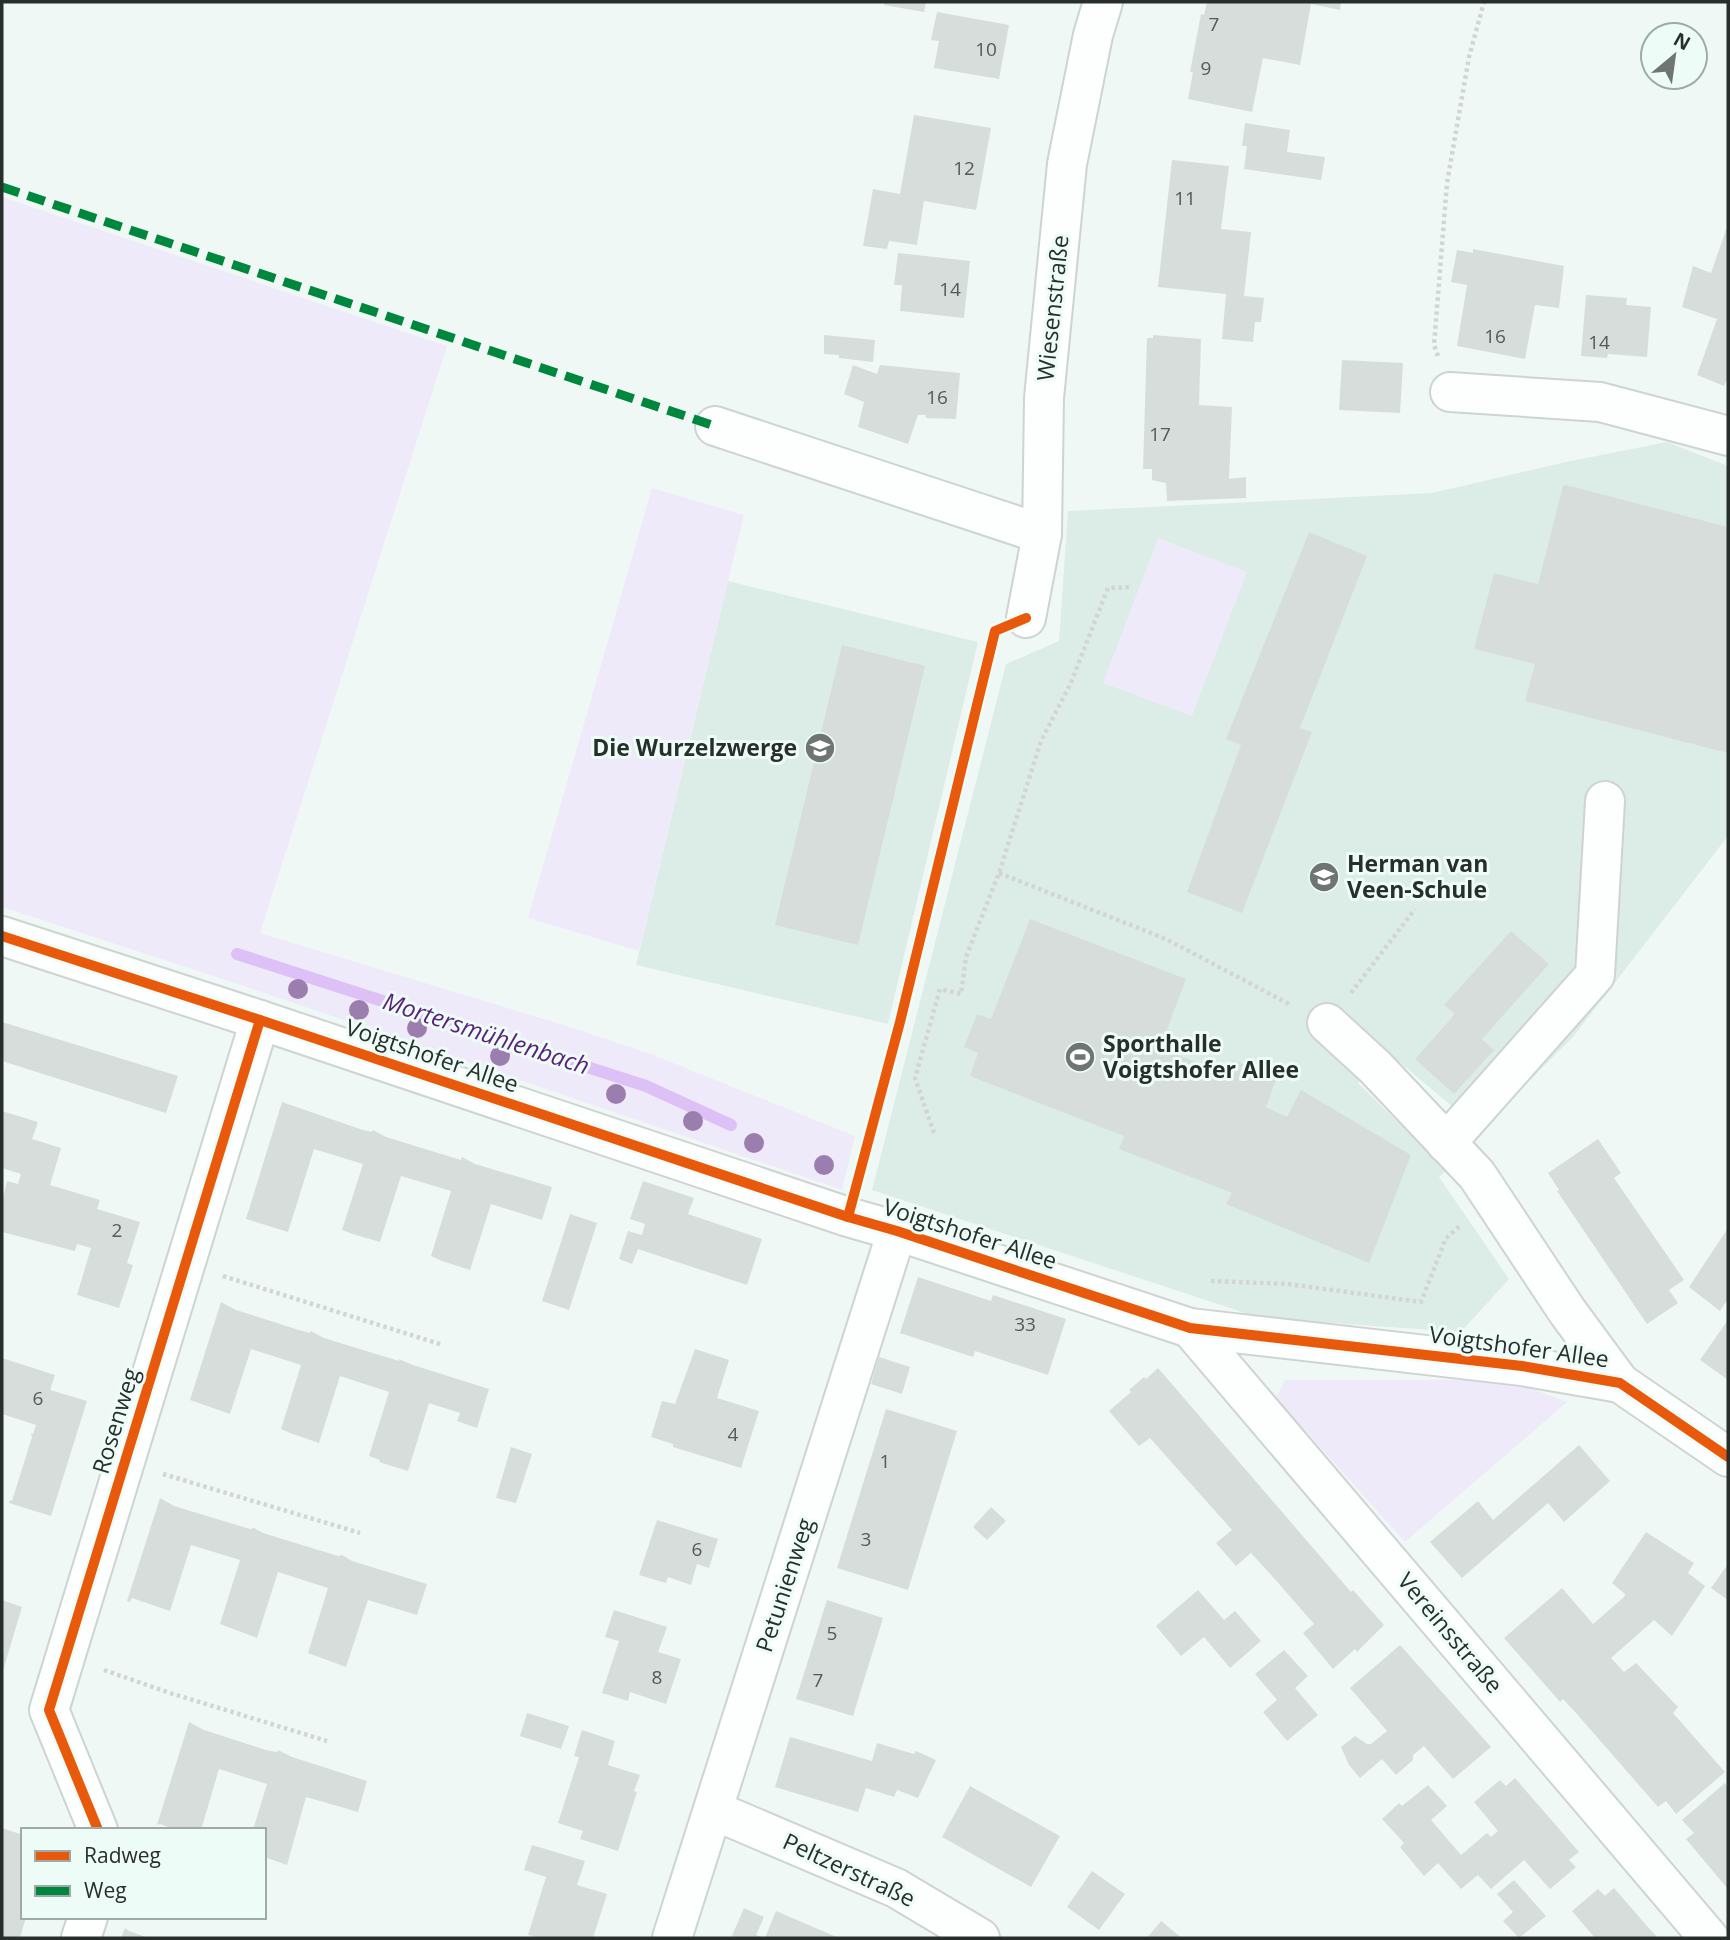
<svg xmlns="http://www.w3.org/2000/svg" width="1730" height="1940" font-family="'Open Sans',sans-serif">
  <style>
    .built { fill: #dcede8 }
    .grass { fill: #efeaf9 }
    .lines { fill: none; stroke-linecap: round; stroke-linejoin: round }
    .stream { stroke: #ddc0f5; stroke-width: 12 }
    .building { fill: #d7dddb }
    .minor-casing { stroke: #cdd4d2; stroke-width: 42 }
    .path { stroke: #d3d5d5; stroke-width: 4.5; stroke-dasharray: 3.5 3.5; stroke-linecap: butt }
    .minor { stroke: #fdfefe; stroke-width: 38 }
    .quiet { stroke: #00873e; stroke-width: 9; stroke-dasharray: 18 9; stroke-linecap: butt }
    .cycleway-casing { stroke: #edfcf7; stroke-width: 15 }
    .cycleway { stroke: #e8590c; stroke-width: 10 }
    .tree { fill: #9b7eae }
    .labels { text-anchor: middle; stroke-width: 6; stroke-linejoin: round; paint-order: stroke }
    .number-label { font-size: 19px; fill: #545a58 }
    .street-label { font-size: 23px; fill: #282e2c; stroke: #edfcf7 }
    .poi-label { font-size: 23px; font-weight: bold; fill: #282e2c; stroke: #edfcf7; text-anchor: start }
    .water-label { font-size: 24px; font-style: italic; fill: #5b227a; stroke: #edfcf7 }
  </style>
  <rect width="100%" height="100%" fill="#f0f8f6"/>
  <g class="built">
    <polygon points="1667,442 1728,466 1728,836 1573,1037 1502,1108 1453,1107 1386,1051 1358,1083 1447,1170 1439,1177 1509,1279 1461,1332 1260,1318 872,1190 1006,664 1059,641 1068,511 1432,493 1566,462"/>
    <polygon points="728,581 978,642 888,1024 636,965"/>
  </g>
  <g class="grass">
    <polygon points="2,197 447,346 260,933 570,1027 651,1054 855,1136 842,1190 244,986 2,907"/>
    <polygon points="652,488 744,515 639,951 528,918"/>
    <polygon points="1158,538 1247,572 1192,716 1103,683"/>
    <polygon points="1285,1380 1496,1380 1524,1386 1567,1402 1405,1542 1276,1398"/>
  </g>
  <g class="lines">
    <polyline class="stream" points="237,954 646,1086 731,1125"/>
  </g>
  <g class="building">
    <polygon points="885,2 926,2 924,12 884,5"/>
    <polygon points="1207,2 1273,3 1341,2 1340,10 1311,4 1300,65 1263,58 1252,112 1188,99 1193,72 1190,72 1201,14 1204,15"/>
    <polygon points="937,12 1009,25 999,79 934,68 939,41 931,40"/>
    <polygon points="914,115 991,128 976,210 924,201 917,245 889,241 887,249 863,246 873,189 900,194"/>
    <polygon points="1245,123 1290,130 1287,152 1325,157 1321,180 1244,169 1247,146 1242,146"/>
    <polygon points="1172,160 1229,166 1221,229 1251,232 1244,296 1264,298 1261,322 1255,322 1253,342 1222,339 1226,294 1158,287"/>
    <polygon points="1728,224 1728,380 1727,379 1724,386 1697,375 1717,319 1682,307 1693,266 1711,273"/>
    <polygon points="1473,249 1564,266 1559,308 1535,305 1525,359 1457,346 1467,285 1451,282 1457,250 1473,253"/>
    <polygon points="898,253 970,261 964,318 900,311 902,285 894,285"/>
    <polygon points="1586,295 1627,298 1626,305 1651,307 1647,357 1608,354 1607,358 1581,356"/>
    <polygon points="824,335 875,340 873,362 839,358 839,355 824,354"/>
    <polygon points="1153,335 1201,339 1199,405 1232,407 1229,479 1246,477 1246,498 1167,501 1166,483 1152,480 1152,469 1143,469 1147,338 1153,338"/>
    <polygon points="1342,360 1403,363 1400,413 1339,410"/>
    <polygon points="853,365 877,374 880,365 960,373 956,419 926,418 926,415 918,415 908,444 858,427 864,402 844,394"/>
    <polygon points="1566,485 1728,527 1728,753 1525,701 1535,664 1474,649 1494,573 1538,584 1563,486"/>
    <polygon points="1309,532 1367,556 1300,728 1312,732 1242,913 1187,892 1241,745 1226,739"/>
    <polygon points="842,645 925,666 858,945 775,925"/>
    <polygon points="1030,919 1186,979 1160,1048 1227,1074 1232,1060 1277,1077 1266,1107 1287,1117 1301,1090 1411,1155 1369,1263 1226,1204 1232,1193 1119,1149 1124,1136 970,1076 978,1053 964,1047 977,1014 991,1019"/>
    <polygon points="1511,931 1549,964 1482,1039 1494,1050 1454,1094 1415,1059 1455,1014 1444,1005"/>
    <polygon points="2,1022 178,1076 166,1113 2,1061"/>
    <polygon points="282,1102 360,1129 372,1132 373,1130 386,1137 461,1160 462,1157 475,1164 552,1187 542,1220 491,1204 470,1270 442,1261 431,1256 451,1191 401,1176 380,1242 353,1234 342,1230 363,1164 314,1149 288,1232 246,1219"/>
    <polygon points="2,1111 38,1122 32,1139 61,1148 50,1185 100,1200 97,1209 140,1222 127,1263 133,1265 119,1308 77,1295 91,1248 77,1244 75,1251 2,1232 2,1202 7,1181 18,1184 21,1174 2,1168"/>
    <polygon points="1598,1139 1621,1173 1614,1178 1684,1280 1669,1290 1678,1303 1647,1324 1557,1191 1559,1190 1548,1173"/>
    <polygon points="643,1181 694,1198 688,1214 762,1239 747,1285 638,1249 632,1264 619,1259 628,1231 642,1235 645,1224 630,1219"/>
    <polygon points="570,1214 597,1223 569,1310 542,1301"/>
    <polygon points="1728,1228 1728,1299 1720,1311 1689,1287"/>
    <polygon points="918,1277 991,1301 993,1295 1066,1319 1048,1375 975,1351 973,1357 900,1333"/>
    <polygon points="221,1302 236,1310 299,1330 310,1333 311,1331 324,1338 399,1361 399,1359 413,1365 489,1389 477,1428 457,1421 460,1413 429,1403 408,1471 379,1462 380,1460 369,1456 389,1392 340,1376 319,1443 290,1433 281,1429 301,1365 251,1349 230,1414 190,1400"/>
    <polygon points="1728,1320 1728,1380 1700,1360"/>
    <polygon points="695,1349 729,1360 717,1398 759,1411 741,1468 673,1447 673,1444 651,1437 662,1401 675,1404"/>
    <polygon points="879,1357 910,1367 902,1394 871,1384"/>
    <polygon points="2,1358 55,1375 50,1390 87,1401 51,1516 9,1503 10,1500 12,1501 32,1437 31,1433 33,1434 36,1425 2,1414"/>
    <polygon points="1158,1368 1351,1592 1353,1590 1384,1625 1357,1652 1355,1649 1333,1669 1303,1633 1314,1624 1273,1577 1251,1553 1236,1566 1216,1543 1232,1530 1150,1438 1139,1446 1109,1411 1131,1392 1129,1390 1144,1377 1146,1379"/>
    <polygon points="886,1409 957,1431 908,1590 837,1568"/>
    <polygon points="1579,1445 1610,1481 1564,1522 1548,1503 1462,1578 1430,1542 1478,1501 1493,1520"/>
    <polygon points="511,1447 532,1454 516,1503 496,1498"/>
    <polygon points="160,1498 174,1506 250,1529 254,1528 263,1533 338,1556 342,1555 352,1561 427,1584 417,1615 368,1600 346,1667 308,1653 328,1588 278,1572 257,1638 220,1624 240,1560 191,1545 170,1611 132,1598 130,1602 127,1601"/>
    <polygon points="991,1507 1006,1521 987,1540 973,1527"/>
    <polygon points="657,1520 718,1539 709,1568 697,1564 691,1585 668,1577 666,1583 639,1575"/>
    <polygon points="1646,1532 1694,1563 1688,1573 1705,1586 1672,1636 1654,1620 1611,1658 1624,1672 1636,1663 1678,1707 1673,1713 1725,1772 1676,1814 1666,1801 1658,1807 1576,1713 1563,1699 1560,1702 1504,1638 1562,1588 1593,1624 1624,1597 1625,1594 1612,1583"/>
    <polygon points="1728,1564 1728,1600 1711,1588"/>
    <polygon points="1198,1590 1224,1620 1235,1611 1261,1641 1230,1668 1204,1637 1181,1656 1156,1626"/>
    <polygon points="2,1600 22,1607 2,1674"/>
    <polygon points="827,1600 883,1618 853,1716 796,1699"/>
    <polygon points="614,1610 667,1627 658,1652 681,1659 666,1704 630,1692 628,1701 602,1693 619,1641 605,1637"/>
    <polygon points="1400,1645 1491,1747 1453,1779 1424,1746 1413,1755 1413,1760 1396,1775 1382,1759 1360,1778 1349,1765 1341,1747 1355,1736 1367,1744 1371,1744 1387,1731 1350,1688"/>
    <polygon points="1284,1650 1308,1676 1295,1688 1318,1715 1287,1741 1263,1712 1277,1700 1255,1674"/>
    <polygon points="527,1713 569,1726 561,1749 520,1736"/>
    <polygon points="189,1722 204,1730 266,1750 277,1752 278,1750 292,1757 367,1781 358,1812 306,1797 287,1865 264,1857 264,1830 253,1830 267,1784 219,1769 201,1830 176,1830 160,1824 157,1825"/>
    <polygon points="582,1730 615,1741 608,1765 640,1775 634,1791 637,1792 618,1851 580,1839 583,1831 558,1823 579,1757 574,1756"/>
    <polygon points="790,1737 872,1761 877,1743 914,1754 916,1751 936,1760 918,1798 897,1790 894,1797 866,1788 858,1812 775,1787"/>
    <polygon points="1515,1778 1579,1852 1569,1860 1576,1867 1550,1889 1524,1860 1491,1889 1478,1875 1461,1889 1438,1863 1424,1876 1400,1847 1404,1843 1382,1819 1399,1803 1402,1806 1428,1785 1447,1806 1431,1820 1461,1855 1487,1833 1491,1837 1498,1831 1474,1802 1500,1780 1506,1786"/>
    <polygon points="1725,1783 1728,1787 1727,1888 1686,1839 1694,1833 1682,1820"/>
    <polygon points="970,1786 1060,1836 1031,1887 942,1837"/>
    <polygon points="2,1828 23,1835 21,1879 23,1880 23,1917 26,1917 20,1938 2,1938"/>
    <polygon points="532,1845 585,1861 577,1885 607,1894 593,1938 540,1938 528,1935 546,1877 524,1870"/>
    <polygon points="1092,1871 1125,1894 1099,1930 1067,1907"/>
    <polygon points="1514,1880 1546,1916 1519,1938 1503,1921 1513,1912 1497,1894"/>
    <polygon points="1614,1888 1646,1925 1658,1938 1595,1938 1572,1911 1598,1889 1605,1896"/>
    <polygon points="744,1908 764,1917 756,1935 764,1938 731,1938"/>
    <polygon points="776,1911 839,1938 765,1938"/>
    <polygon points="1161,1921 1182,1938 1147,1938"/>
    <polygon points="125,1928 129,1931 149,1938 121,1938"/>
  </g>
  <g class="lines">
    <g class="minor-casing">
      <g id="minor">
        <polyline points="1450,392 1600,402 1728,436"/>
        <polyline points="715,426 1042,534"/>
        <polyline points="1026,618 1042,534 1044,398 1067,164 1093,35 1103,2"/>
        <polyline points="2,936 260,1020 848,1217 897,1231 1190,1328 1522,1366 1620,1383 1728,1457"/>
        <polyline points="1327,1023 1375,1067 1477,1175 1567,1311 1620,1383"/>
        <polyline points="1446,1143 1595,975 1605,801"/>
        <polyline points="1190,1328 1709,1938"/>
        <polyline points="713,1810 896,1888 980,1938"/>
        <polyline points="98,1830 49,1710 260,1020"/>
        <polyline points="81,1938 88,1917"/>
        <polyline points="672,1938 897,1231"/>
      </g>
    </g>
    <g class="path">
      <polyline points="1438,356 1434,345 1447,183 1469,57 1484,2"/>
      <polyline points="999,873 1166,939 1291,1005"/>
      <polyline points="1351,993 1415,909"/>
      <polyline points="934,1133 915,1078 940,989 961,994 966,957 999,873 1041,741 1070,685 1108,588 1132,587"/>
      <polyline points="223,1276 443,1345"/>
      <polyline points="1211,1281 1288,1284 1421,1302 1446,1238 1461,1225"/>
      <polyline points="163,1474 360,1533"/>
      <polyline points="104,1670 170,1693 327,1741"/>
    </g>
    <use href="#minor" class="minor"/>
    <polyline class="quiet" points="2,187 715,426"/>
    <g class="cycleway-casing">
      <g id="cycleway">
        <polyline points="2,936 260,1020 848,1217 897,1231 1190,1328 1522,1366 1620,1383 1728,1457"/>
        <polyline points="848,1217 900,1022 995,631 1026,618"/>
        <polyline points="98,1830 49,1710 260,1020"/>
      </g>
    </g>
    <use href="#cycleway" class="cycleway"/>
  </g>
  <g class="tree">
    <circle cx="298" cy="989" r="10"/>
    <circle cx="359" cy="1010" r="10"/>
    <circle cx="417" cy="1028" r="10"/>
    <circle cx="500" cy="1056" r="10"/>
    <circle cx="616" cy="1094" r="10"/>
    <circle cx="693" cy="1121" r="10"/>
    <circle cx="754" cy="1143" r="10"/>
    <circle cx="824" cy="1165" r="10"/>
  </g>
  <defs>
    <g id="school-disc" transform="scale(1.575)"><circle r="9.5" fill="#6e7573" stroke="#edfcf7"/><path d="M0-5L7-2L0 1L-7-2ZM-4 1L0 2.5L4 1V4Q0 6-4 4Z" fill="#fff"/></g>
    <g id="stadium-disc" transform="scale(1.575)"><circle r="9.5" fill="#6e7573" stroke="#edfcf7"/><path d="M0-5a6.5 5 0 1 0 0 10a6.5 5 0 1 0 0-10ZM-3.5-1.8h7v3.6h-7Z" fill="#fff"/></g>
  </defs>
  <g fill-rule="evenodd">
    <use href="#school-disc" x="820" y="748"/>
    <use href="#school-disc" x="1324" y="877"/>
    <use href="#stadium-disc" x="1080" y="1057"/>
  </g>
  <g class="labels">
    <g class="number-label">
      <text x="1214" y="31">7</text>
      <text x="986" y="56">10</text>
      <text x="1206" y="75">9</text>
      <text x="964" y="175">12</text>
      <text x="1185" y="205">11</text>
      <text x="950" y="296">14</text>
      <text x="1495" y="343">16</text>
      <text x="1599" y="349">14</text>
      <text x="937" y="404">16</text>
      <text x="1160" y="441">17</text>
      <text x="117" y="1237">2</text>
      <text x="1025" y="1331">33</text>
      <text x="38" y="1405">6</text>
      <text x="733" y="1441">4</text>
      <text x="885" y="1468">1</text>
      <text x="866" y="1546">3</text>
      <text x="697" y="1556">6</text>
      <text x="832" y="1640">5</text>
      <text x="657" y="1684">8</text>
      <text x="818" y="1687">7</text>
    </g>
    <g class="street-label">
      <text transform="translate(1053 308) rotate(-84)" y="8">Wiesenstraße</text>
      <text transform="translate(432 1056) rotate(19)" y="8">Voigtshofer Allee</text>
      <text transform="translate(970 1234) rotate(18)" y="8">Voigtshofer Allee</text>
      <text transform="translate(1519 1347) rotate(8)" y="8">Voigtshofer Allee</text>
      <text transform="translate(116 1421) rotate(-73)" y="8">Rosenweg</text>
      <text transform="translate(785 1585) rotate(-72)" y="8">Petunienweg</text>
      <text transform="translate(1450 1633) rotate(50)" y="8">Vereinsstraße</text>
      <text transform="translate(849 1870) rotate(25)" y="8">Peltzerstraße</text>
    </g>
    <g class="poi-label">
      <text x="797" y="756" text-anchor="end">Die Wurzelzwerge</text>
      <text x="1347" y="872">Herman van<tspan x="1347" dy="26">Veen-Schule</tspan></text>
      <text x="1103" y="1052">Sporthalle<tspan x="1103" dy="26">Voigtshofer Allee</tspan></text>
    </g>
    <g class="water-label">
      <text transform="translate(486 1034) rotate(18)" y="8">Mortersmühlenbach</text>
    </g>
  </g>
  <rect width="1730" height="1940" fill="none" stroke="#282e2c" stroke-width="7"/>
  <rect x="21" y="1828" width="245" height="91" fill="#edfcf7" stroke="#9eaaa6" stroke-width="2"/>
  <rect x="35" y="1851" width="35" height="10" fill="#e8590c" stroke="#9eaaa6" stroke-width="2"/>
  <text x="84" y="1863" font-size="21" fill="#282e2c">Radweg</text>
  <rect x="35" y="1886" width="35" height="10" fill="#00873e" stroke="#9eaaa6" stroke-width="2"/>
  <text x="84" y="1898" font-size="21" fill="#282e2c">Weg</text>
  <g transform="translate(1674 56) rotate(29)"><circle r="33" fill="#edfcf7" stroke="#9eaaa6" stroke-width="2"/>
  <path d="M0-5L12 26L0 18L-12 26Z" fill="#6e7573"/>
  <text y="-10" font-size="19" font-weight="bold" text-anchor="middle" fill="#282e2c">N</text>
  </g>
</svg>
